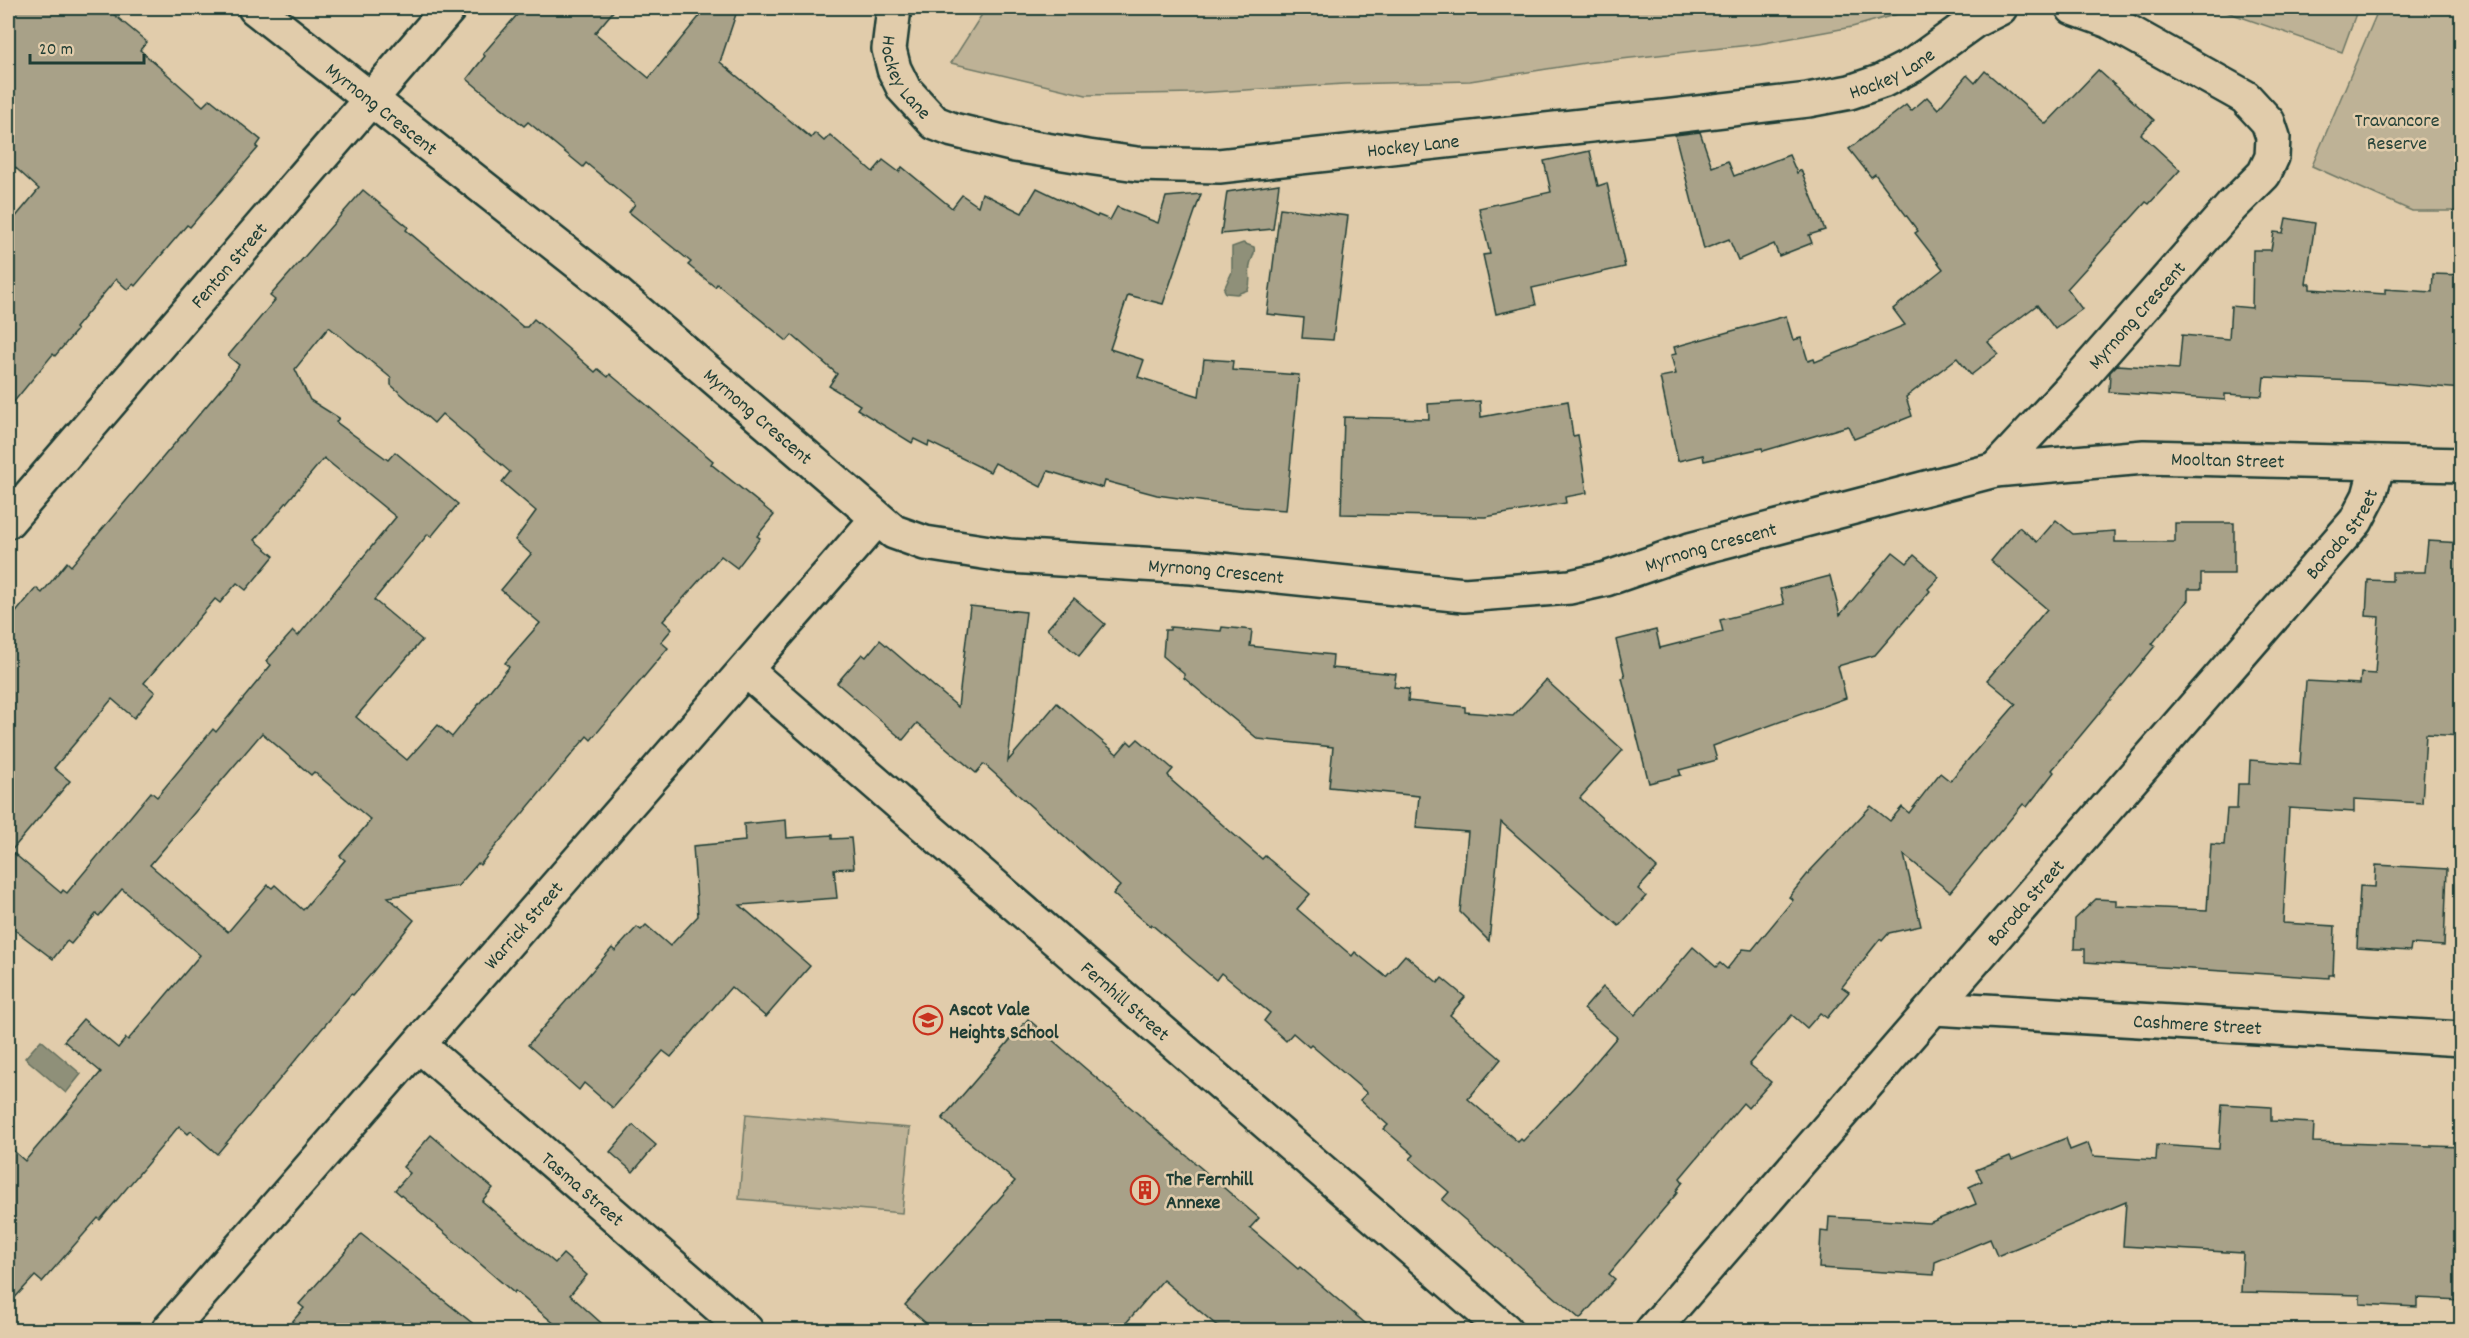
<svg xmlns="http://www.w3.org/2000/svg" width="2469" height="1338" font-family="Dekko,sans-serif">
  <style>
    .green { fill: #beb296; stroke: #6e7865; stroke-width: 1.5 }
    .water { fill: #8f9079; stroke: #626f5d; stroke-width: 1.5 }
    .building { fill: #a8a188; stroke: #1f3d34; stroke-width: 1.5; fill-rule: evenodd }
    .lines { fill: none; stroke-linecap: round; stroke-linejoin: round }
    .minor-casing { stroke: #1f3d34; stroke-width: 38 }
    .minor { stroke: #e1ccab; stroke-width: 33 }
    .labels { text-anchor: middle; stroke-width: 5; stroke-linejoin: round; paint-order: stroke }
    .street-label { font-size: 20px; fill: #1f3d34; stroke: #e1ccab }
    .park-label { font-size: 20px; fill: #274339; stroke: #e1ccab }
    .poi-label { font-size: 20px; font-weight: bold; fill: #1f3d34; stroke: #e1ccab; text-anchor: start }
  </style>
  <rect width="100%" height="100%" fill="#e1ccab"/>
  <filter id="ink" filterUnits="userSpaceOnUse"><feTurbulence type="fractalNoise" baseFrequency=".0167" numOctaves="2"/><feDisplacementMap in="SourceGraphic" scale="12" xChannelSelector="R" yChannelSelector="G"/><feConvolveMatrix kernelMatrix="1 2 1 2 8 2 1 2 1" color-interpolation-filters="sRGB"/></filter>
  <g filter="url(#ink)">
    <g class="green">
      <polygon points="986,8 1919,8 1852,27 1759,44 1585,63 1470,81 1344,84 1195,93 1086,95 951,63"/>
      <polygon points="2215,8 2358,8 2342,52"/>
      <polygon points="2379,8 2461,8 2461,211 2412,211 2312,166"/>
      <polygon points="746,1114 910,1128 902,1213 739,1199"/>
    </g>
    <g class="water">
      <path d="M1243,243L1254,247C1256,255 1251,258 1250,265C1248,275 1252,280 1248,290L1237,294L1226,293L1224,289L1232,272V247Z"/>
      <polygon points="41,1040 81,1074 66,1093 25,1058"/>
    </g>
    <g class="building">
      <polygon points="8,8 106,8 147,42 140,50 203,106 210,99 261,140 256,147 258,148 190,227 187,225 135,286 133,284 128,290 116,279 75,328 77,330 55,356 53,354 8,409 8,226 39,189 8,161"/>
      <polygon points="523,8 616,8 595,33 649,78 699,17 702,8 738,8 720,62 811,138 815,133 824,141 830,135 873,172 883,160 899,172 902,167 952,208 962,195 978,206 982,193 1022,213 1037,188 1097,217 1098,215 1110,220 1117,207 1158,223 1166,197 1201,194 1163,304 1128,295 1110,349 1144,360 1138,377 1199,396 1204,359 1233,361 1232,370 1299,375 1286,510 1243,507 1157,495 1105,481 1103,488 1048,471 1041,487 995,463 990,472 929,442 928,446 914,439 912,443 857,409 860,405 829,386 837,374 792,335 787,341 717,284 715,287 688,265 691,262 629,212 635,204 586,163 583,167 528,122 524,126 467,79 485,56 483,54"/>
      <polygon points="2098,70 2154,120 2141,134 2180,170 2149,204 2146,202 2067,289 2082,309 2055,329 2037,305 1988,342 1998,354 1971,375 1957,358 1906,397 1912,416 1854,439 1848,426 1763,451 1762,448 1704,461 1703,455 1678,461 1660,377 1676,374 1671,355 1676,354 1674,347 1786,316 1793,340 1801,338 1808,361 1814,359 1815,362 1905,325 1893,309 1943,269 1915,233 1918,231 1875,174 1871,177 1849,149 1906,105 1911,111 1927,97 1938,109 1967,75 1975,83 1985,71 2046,124"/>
      <polygon points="1700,132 1712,167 1728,161 1734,176 1789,155 1797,173 1801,170 1825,230 1809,235 1812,243 1779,256 1774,244 1738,260 1729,239 1704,249 1675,135"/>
      <polygon points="1590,151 1598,186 1607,183 1625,267 1532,288 1536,305 1496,314 1483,255 1490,254 1479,208 1551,192 1544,161"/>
      <polygon points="1279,184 1273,229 1221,234 1227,192"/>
      <path d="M363,190L408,227L406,230L523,327H527L534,319L595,372L598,369L608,377L610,374L713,461L711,464L774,515L757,536L760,538L737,568L721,556L663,621L672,629L661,642L668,648L591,740L587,736L480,865L478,863L458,886L388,897L414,920L371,974L353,995L351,994L217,1154L191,1131L188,1134L179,1126L100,1220L98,1218L42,1282L35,1276L8,1305V1146L25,1161L101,1072L64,1041L83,1019L118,1048L126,1038L128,1040L200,955L122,889L99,916L96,914L71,944L67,941L53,959L8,925V622L36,588L42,593L67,562L71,566L230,378L239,365L228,356L275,300L270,296ZM329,327L391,378V385L434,423L442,414L510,472L502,482L536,511L515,540L531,554L501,590L540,623L505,663L509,667L452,737L438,725L407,760L356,717L422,640L374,600L428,534L431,537L458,504L395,452L388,460L336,422L339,418L310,400L295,369ZM324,458L396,517L298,636L293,631L266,661L271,665L216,732L213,729L157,797L151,792L67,893L63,890L61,893L11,851L70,781L54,768L112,699L134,718L155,692L144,683L215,599L220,603L237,583L246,590L274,556L255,540ZM262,733L311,775L314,772L371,820L340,856L345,860L303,910L275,885L272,888L268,885L228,932L150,865Z"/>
      <polygon points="1280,208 1348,216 1333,340 1302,338 1304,318 1267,314"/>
      <polygon points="2286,218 2315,223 2306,284 2310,284 2310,289 2385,294 2385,289 2432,292 2433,274 2462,275 2462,389 2379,382 2264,377 2262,396 2225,394 2225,400 2109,392 2110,372 2117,365 2179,369 2182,335 2229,339 2231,306 2252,308 2253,250 2271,250 2274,232 2283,233"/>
      <polygon points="1480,401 1481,417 1568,401 1573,436 1578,435 1587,493 1565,497 1566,503 1485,517 1341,514 1344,417 1429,419 1428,404"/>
      <polygon points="2056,520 2073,534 2115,531 2115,542 2175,542 2175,523 2234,523 2234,574 2201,574 2201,589 2188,589 2188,600 2152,644 2155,646 2052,770 2054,772 2027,807 2023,804 1950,892 1904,855 1921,926 1889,933 1882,941 1880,939 1842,987 1849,992 1827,1018 1820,1013 1807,1028 1792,1015 1749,1064 1771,1082 1748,1108 1743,1103 1680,1178 1683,1182 1676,1191 1678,1192 1609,1274 1615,1279 1580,1319 1442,1200 1449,1192 1410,1159 1414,1155 1384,1129 1388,1125 1360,1100 1367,1093 1311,1045 1309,1047 1293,1033 1286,1041 1264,1021 1270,1013 1221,973 1216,980 1151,924 1150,926 1113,894 1120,886 984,764 976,773 917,723 903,740 837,683 862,654 866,657 880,640 958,707 970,606 1026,612 1008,761 1057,703 1117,754 1128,741 1132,745 1138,739 1173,769 1168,775 1171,780 1262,859 1265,856 1310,894 1297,909 1352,956 1355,952 1386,977 1405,955 1438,983 1442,978 1465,997 1450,1015 1501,1059 1468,1099 1518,1142 1521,1139 1523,1141 1576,1085 1617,1037 1584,1009 1603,987 1635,1015 1693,947 1716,967 1720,963 1727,969 1743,949 1752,950 1793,900 1789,897 1810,871 1871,806 1890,821 1902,807 1909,813 1940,773 1950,781 1984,741 2016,704 1987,680 2047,609 1991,561 2019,527 2037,542"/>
      <polygon points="2428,541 2462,543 2462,736 2426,734 2422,803 2354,799 2354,812 2289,808 2283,923 2335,926 2333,975 2329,975 2329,978 2085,962 2085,949 2074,949 2075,919 2096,899 2116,900 2116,906 2207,910 2211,844 2224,845 2227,809 2237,809 2238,784 2249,784 2250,760 2300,764 2306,681 2360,684 2361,673 2375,674 2379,617 2366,616 2368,580 2392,581 2392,572 2425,572"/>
      <polygon points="1893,552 1907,563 1914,555 1939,577 1928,589 1930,591 1875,655 1838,666 1846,698 1713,746 1717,760 1679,770 1681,775 1649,783 1622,678 1625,677 1616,640 1656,630 1660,648 1723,632 1720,620 1784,604 1780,589 1830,576 1840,615"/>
      <polygon points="1074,598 1105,624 1079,656 1047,629"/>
      <polygon points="1170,627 1221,631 1222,627 1252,630 1250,646 1333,655 1332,668 1396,674 1394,687 1409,689 1408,701 1465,707 1465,712 1513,716 1546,680 1623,750 1580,798 1657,868 1638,889 1646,896 1619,926 1501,822 1489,941 1460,912 1468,832 1416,828 1419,796 1329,787 1333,747 1258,739 1184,678 1184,674 1163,656 1165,630 1170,630"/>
      <polygon points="786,820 787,838 832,835 832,839 851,838 854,868 834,869 837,898 740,905 810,966 766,1017 731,987 671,1057 663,1051 613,1108 584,1083 579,1090 528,1045 612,948 615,951 637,927 641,930 646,925 670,946 698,916 693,846 745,841 744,824"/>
      <polygon points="2376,865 2447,869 2444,946 2411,944 2410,951 2357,948 2360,886 2375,887"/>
      <polygon points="1028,1019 1259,1218 1250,1228 1298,1269 1300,1267 1373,1330 1222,1330 1163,1280 1120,1330 934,1330 905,1305 1015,1181 942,1119"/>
      <polygon points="2222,1104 2271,1107 2271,1121 2314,1123 2313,1142 2462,1147 2462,1300 2417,1298 2417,1307 2360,1304 2360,1295 2241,1292 2243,1253 2123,1246 2126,1202 1997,1256 1990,1239 1935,1262 1934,1275 1819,1268 1821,1231 1828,1232 1829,1217 1929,1223 1976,1204 1969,1187 1982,1181 1976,1170 2010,1156 2012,1160 2066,1138 2070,1150 2088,1143 2093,1156 2156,1160 2157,1145 2219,1149"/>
      <polygon points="633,1125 656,1145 633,1172 610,1152"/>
      <polygon points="431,1135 493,1188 482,1201 555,1263 563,1254 587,1275 570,1295 609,1330 562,1330 515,1291 514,1293 395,1190 410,1173 403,1167"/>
      <polygon points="361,1234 481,1330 285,1330 304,1308 299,1304"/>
    </g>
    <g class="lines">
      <g class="minor-casing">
        <g id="minor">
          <path id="s1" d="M255,8L603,282L894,532L925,543L1009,556L1192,567L1464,595L1570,587L1606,579L1690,550L1995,470L2144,457L2462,465"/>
          <path id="s2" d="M894,8L889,49L894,69L904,89L935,123L953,130L1015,145L1088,157L1137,164L1219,166L1673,116L1808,100L1850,92L1882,81L1913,65L1974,21L2000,8"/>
          <path id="s3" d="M1995,470L2075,384L2232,206L2264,174L2272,157L2273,137L2268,122L2245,97L2109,21L2073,8"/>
          <path id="s4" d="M8,521L449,8"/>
          <path id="s5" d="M747,671L1505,1330"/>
          <path id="s6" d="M1934,1008L2462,1039"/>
          <path id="s7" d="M419,1045L746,1330"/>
          <path id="s8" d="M169,1330L877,519"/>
          <path id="s9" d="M1653,1330L2356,521L2369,496L2378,463"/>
        </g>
      </g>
      <use href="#minor" class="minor"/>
    </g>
  </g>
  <defs>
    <g id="school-ring" transform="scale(1.5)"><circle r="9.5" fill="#e1ccab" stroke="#c8321e" stroke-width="1.5"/><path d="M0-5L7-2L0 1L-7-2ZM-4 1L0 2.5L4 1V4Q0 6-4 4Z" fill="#c8321e"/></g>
    <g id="building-ring" transform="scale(1.5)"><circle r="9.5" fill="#e1ccab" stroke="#c8321e" stroke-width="1.5"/><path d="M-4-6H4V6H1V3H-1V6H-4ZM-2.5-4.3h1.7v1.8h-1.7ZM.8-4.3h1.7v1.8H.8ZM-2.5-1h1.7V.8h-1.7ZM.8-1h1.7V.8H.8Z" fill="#c8321e"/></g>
  </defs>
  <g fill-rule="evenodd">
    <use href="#school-ring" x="928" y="1020"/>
    <use href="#building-ring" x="1145" y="1190"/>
  </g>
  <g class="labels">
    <g class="street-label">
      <text dy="7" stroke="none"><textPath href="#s2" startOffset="1100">Hockey Lane</textPath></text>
      <text dy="7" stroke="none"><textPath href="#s2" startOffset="74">Hockey Lane</textPath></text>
      <text dy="7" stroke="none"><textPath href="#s1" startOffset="162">Myrnong Crescent</textPath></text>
      <text dy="7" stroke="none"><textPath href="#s2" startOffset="614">Hockey Lane</textPath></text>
      <text dy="7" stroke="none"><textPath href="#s4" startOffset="338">Fenton Street</textPath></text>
      <text dy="7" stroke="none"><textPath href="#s3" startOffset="210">Myrnong Crescent</textPath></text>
      <text dy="7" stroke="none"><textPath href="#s1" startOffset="648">Myrnong Crescent</textPath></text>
      <text dy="7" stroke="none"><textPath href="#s1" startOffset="2182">Mooltan Street</textPath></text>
      <text dy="7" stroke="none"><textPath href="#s9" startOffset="1053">Baroda Street</textPath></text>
      <text dy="7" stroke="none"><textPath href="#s1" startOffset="1654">Myrnong Crescent</textPath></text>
      <text dy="7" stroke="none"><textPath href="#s1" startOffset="1152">Myrnong Crescent</textPath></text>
      <text dy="7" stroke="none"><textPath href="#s9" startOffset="567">Baroda Street</textPath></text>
      <text dy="7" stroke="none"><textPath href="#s8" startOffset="538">Warrick Street</textPath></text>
      <text dy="7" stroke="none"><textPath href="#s5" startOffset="502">Fernhill Street</textPath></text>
      <text dy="7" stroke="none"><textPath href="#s6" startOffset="264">Cashmere Street</textPath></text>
      <text dy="7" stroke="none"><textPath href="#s7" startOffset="218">Tasma Street</textPath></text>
    </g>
    <g class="park-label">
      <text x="2397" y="126">Travancore<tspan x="2397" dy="23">Reserve</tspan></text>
    </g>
    <g class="poi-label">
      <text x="949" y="1015">Ascot Vale<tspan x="949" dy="23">Heights School</tspan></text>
      <text x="1166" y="1185">The Fernhill<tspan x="1166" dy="23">Annexe</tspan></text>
    </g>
  </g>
  <rect width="2469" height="1338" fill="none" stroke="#e1ccab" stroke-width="30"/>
  <rect x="15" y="15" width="2439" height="1308" fill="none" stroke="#1f3d34" stroke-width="2" filter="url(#ink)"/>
  <path d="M30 54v9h114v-9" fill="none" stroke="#1f3d34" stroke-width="3"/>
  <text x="39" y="54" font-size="18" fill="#1f3d34" stroke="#e1ccab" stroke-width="4.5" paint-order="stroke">20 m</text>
</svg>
